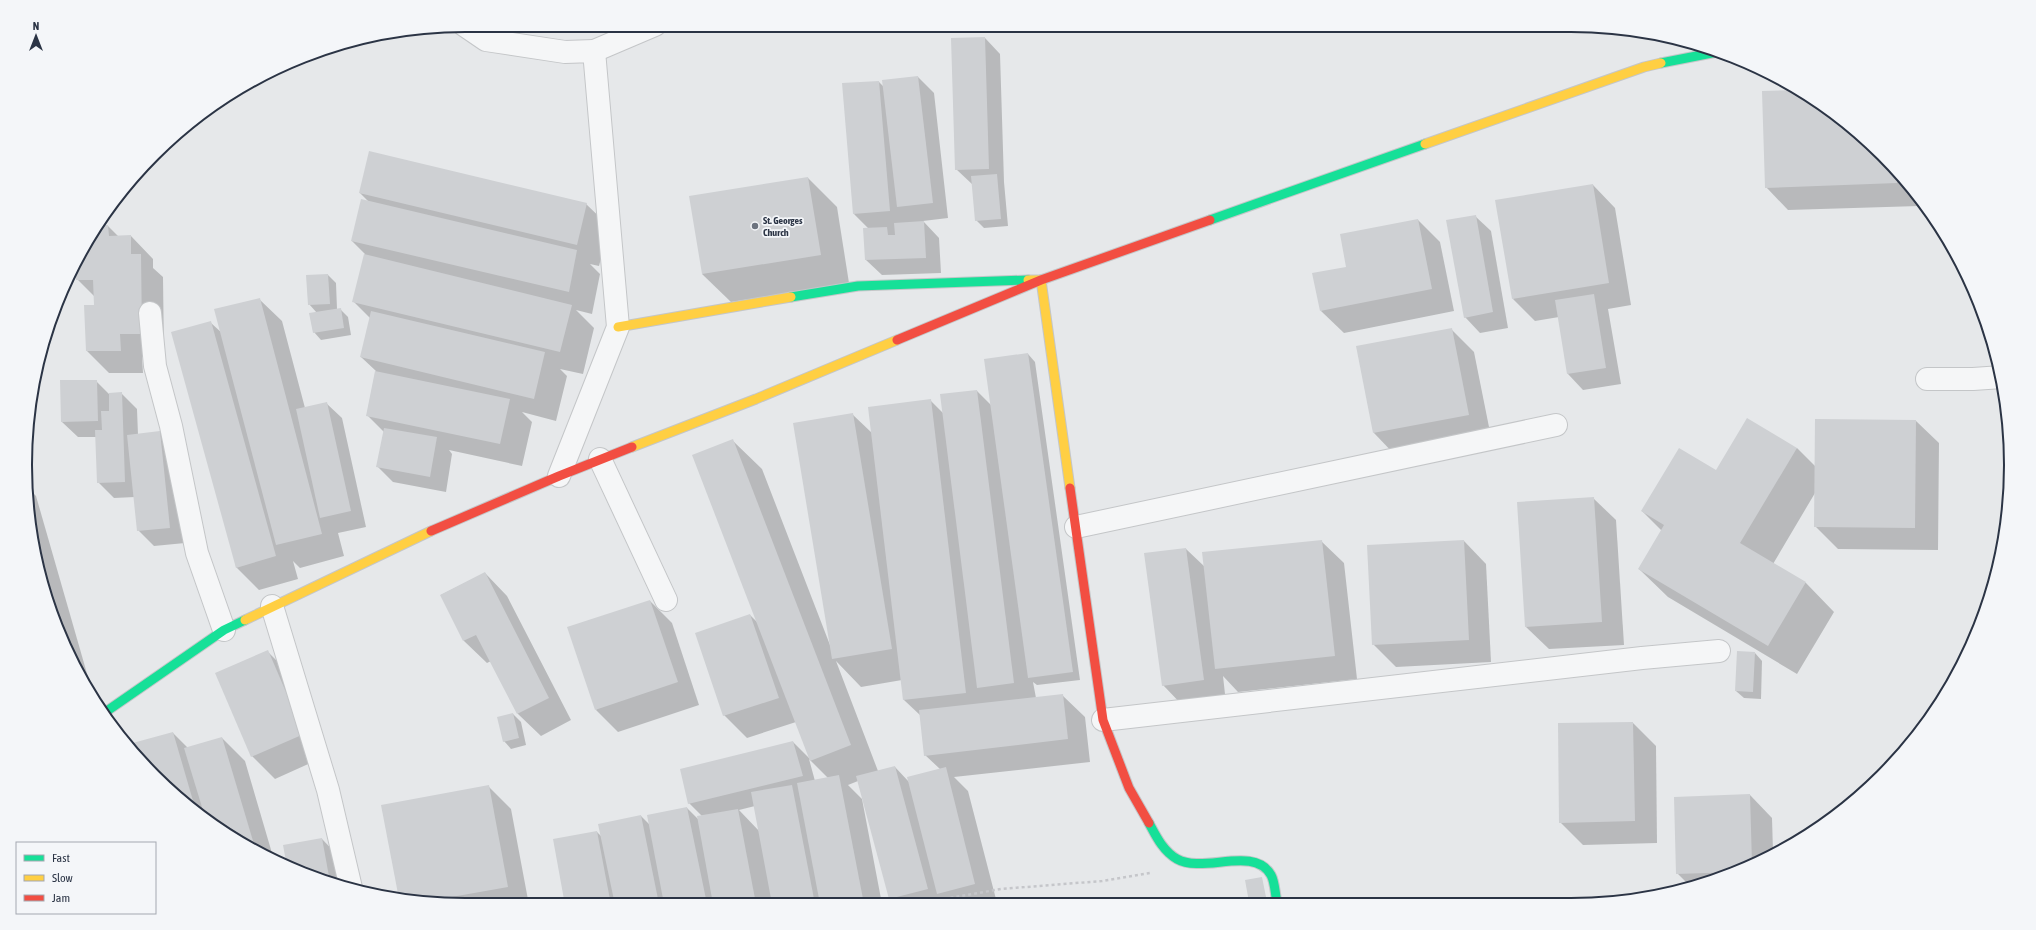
<svg xmlns="http://www.w3.org/2000/svg" width="2036" height="930" font-family="'Asap Condensed',sans-serif">
  <style>
    .shadow { fill: #0003; fill-rule: evenodd }
    .building { fill: #ced0d3 }
    .lines { fill: none; stroke-linecap: round; stroke-linejoin: round }
    .street-casing { stroke: #c4c6c8; stroke-width: 24 }
    .fast-casing { stroke: #c4c6c8; stroke-width: 11 }
    .slow-casing { stroke: #c4c6c8; stroke-width: 11 }
    .jam-casing { stroke: #c4c6c8; stroke-width: 11 }
    .path { stroke: #c5c6ca; stroke-width: 2.5; stroke-dasharray: 3 3; stroke-linecap: butt }
    .street { stroke: #f5f6f7; stroke-width: 22 }
    .fast { stroke: #16e098; stroke-width: 9 }
    .slow { stroke: #ffcf43; stroke-width: 9 }
    .jam { stroke: #f24e42; stroke-width: 9 }
    .poi-dot { fill: #6c737f; stroke: #f4f6f9; stroke-width: 1.5 }
    .labels { text-anchor: middle; stroke-width: 3.5; stroke-linejoin: round; paint-order: stroke }
    .poi-label { font-size: 10px; font-weight: bold; fill: #2b3445; stroke: #f4f6f9; text-anchor: start }
    .rim { fill: none; stroke: #2b3445; stroke-width: 2 }
  </style>
  <rect width="100%" height="100%" fill="#e6e8ea"/>
  <g class="shadow">
    <polygon points="985,38 1000,54 1004,182 1008,226 984,228 976,220 973,185 956,169"/>
    <polygon points="918,77 934,93 948,218 923,221 939,238 941,273 882,275 866,260 869,229 854,214 879,82 884,87"/>
    <polygon points="1800,91 1815,99 1882,154 1919,199 1919,206 1788,210 1766,187"/>
    <polygon points="808,178 837,207 849,283 731,302 702,274"/>
    <polygon points="1593,185 1615,208 1631,305 1608,309 1621,384 1583,390 1568,374 1559,317 1535,321 1513,299"/>
    <polygon points="360,193 586,204 609,226 599,266 590,264 600,274 592,314 576,310 594,328 583,374 560,369 567,376 556,421 522,412 532,422 522,466 449,450 452,454 446,492 393,482 378,467 384,432 367,415 376,371 361,357 371,319 354,302 365,254 352,241 369,202"/>
    <polygon points="1475,216 1491,231 1508,328 1480,333 1465,317"/>
    <polygon points="1418,220 1440,242 1454,311 1344,333 1321,311 1347,268"/>
    <polygon points="97,226 108,226 119,237 131,236 153,259 153,268 163,277 164,356 142,357 143,373 109,373 87,351 95,306 95,297 77,279 76,260 84,245"/>
    <polygon points="328,275 336,283 337,309 340,309 348,317 351,335 321,340 314,332 317,313 309,304"/>
    <polygon points="259,299 282,321 305,408 326,403 342,418 366,527 338,533 344,556 300,568 293,561 298,579 259,590 236,567 211,323 222,333"/>
    <polygon points="1451,329 1474,352 1491,437 1396,456 1374,433 1357,347"/>
    <path d="M1028,354L1035,362L1080,680L1037,685L1033,682L1036,698L1062,695L1085,717L1090,762L954,777L968,791L997,903L895,904L890,898L858,781L848,785L862,799L882,904L566,905L597,832L602,837L641,816L650,825L687,808L699,820L702,816L689,803L793,742L810,759L796,722L747,738L724,715L750,615L758,623L733,441L762,469L830,645L852,414L872,433L930,400L944,414L977,391L991,405ZM836,661L861,687L902,680L904,700L921,716L925,755L940,769L909,782L895,767L878,771ZM809,759L828,778L815,781ZM755,806L760,832L739,810Z"/>
    <polygon points="96,381 109,394 121,393 137,409 138,435 160,432 176,448 185,543 154,546 138,530 135,497 114,498 98,482 96,437 78,437 62,422"/>
    <polygon points="1916,421 1939,443 1938,550 1838,549 1815,526 1815,493 1773,564 1806,583 1834,612 1797,674 1668,597 1639,569 1662,531 1642,511 1716,471 1797,448 1816,467"/>
    <polygon points="27,487 36,496 92,691 89,692 84,685 48,607 33,551"/>
    <polygon points="1593,498 1616,520 1624,645 1549,649 1526,627"/>
    <polygon points="1321,541 1344,563 1357,679 1238,692 1223,676 1226,703 1185,708 1163,685 1145,554 1186,549 1205,567"/>
    <polygon points="1464,541 1486,564 1491,662 1396,667 1373,644"/>
    <polygon points="485,573 507,596 571,720 541,736 518,714 491,661 487,663 464,641 441,595"/>
    <polygon points="650,601 672,623 699,705 618,732 596,710"/>
    <polygon points="268,652 290,674 326,756 275,779 252,756"/>
    <polygon points="1755,653 1762,661 1761,699 1744,698 1736,691"/>
    <polygon points="513,714 521,722 526,745 511,749 504,741"/>
    <polygon points="1633,723 1656,746 1657,843 1583,845 1560,822"/>
    <polygon points="173,733 188,748 222,738 245,761 274,860 245,846 175,796 133,753 130,745"/>
    <polygon points="488,786 511,809 529,905 465,905 400,899"/>
    <polygon points="1750,795 1772,818 1773,852 1740,871 1689,885 1677,873"/>
    <polygon points="322,839 344,862 349,887 288,867"/>
  </g>
  <g class="building">
    <polygon points="985,37 989,169 955,170 951,38"/>
    <polygon points="918,76 933,203 897,207 882,80"/>
    <polygon points="879,81 890,211 853,214 842,83"/>
    <polygon points="1799,90 1815,99 1882,154 1897,172 1897,183 1765,188 1762,91"/>
    <polygon points="369,151 587,203 577,245 359,193"/>
    <polygon points="997,174 1001,219 975,221 971,176"/>
    <polygon points="808,177 821,255 702,274 689,196"/>
    <polygon points="1593,184 1609,283 1512,299 1495,200"/>
    <polygon points="361,199 577,250 569,292 351,241"/>
    <polygon points="1476,215 1493,312 1464,318 1446,220"/>
    <polygon points="1418,219 1432,289 1320,311 1312,273 1346,267 1340,234"/>
    <polygon points="924,221 926,258 865,260 863,228 887,227 888,235 895,235 894,223"/>
    <polygon points="98,225 108,225 109,236 131,235 131,254 141,254 142,334 120,334 121,351 86,351 84,305 94,305 93,280 76,280 75,262 84,245"/>
    <polygon points="364,254 572,305 560,352 352,302"/>
    <polygon points="328,274 330,304 308,305 306,275"/>
    <polygon points="1594,294 1606,368 1567,374 1555,300"/>
    <polygon points="260,298 322,534 276,545 214,309"/>
    <polygon points="341,308 344,328 313,333 309,313"/>
    <polygon points="371,311 545,352 534,399 360,357"/>
    <polygon points="211,321 276,556 236,568 171,332"/>
    <polygon points="1452,328 1469,415 1373,433 1356,346"/>
    <polygon points="1028,353 1073,672 1028,678 984,359"/>
    <polygon points="375,371 510,399 500,444 366,416"/>
    <polygon points="60,380 97,380 98,421 61,422"/>
    <polygon points="977,390 1014,683 977,688 940,394"/>
    <polygon points="122,392 125,482 97,483 95,430 102,430 101,411 109,411 109,393"/>
    <polygon points="931,399 966,693 903,700 868,407"/>
    <polygon points="327,402 351,511 320,518 296,409"/>
    <polygon points="853,413 892,649 832,659 793,423"/>
    <polygon points="1747,418 1797,448 1740,543 1806,582 1768,646 1638,569 1664,525 1641,511 1679,448 1716,470"/>
    <polygon points="1815,419 1916,420 1915,528 1814,527"/>
    <polygon points="384,428 437,437 430,477 376,467"/>
    <polygon points="160,431 170,528 137,531 127,435"/>
    <polygon points="733,439 851,745 810,761 692,455"/>
    <polygon points="1594,497 1602,622 1525,627 1517,502"/>
    <polygon points="1322,540 1335,656 1215,669 1202,552"/>
    <polygon points="1464,540 1469,640 1372,645 1367,545"/>
    <polygon points="33,542 56,622 56,623 48,607 33,551"/>
    <polygon points="1186,548 1204,680 1162,686 1144,553"/>
    <polygon points="485,572 549,698 517,714 476,635 463,641 440,595"/>
    <polygon points="650,600 678,682 595,710 567,627"/>
    <polygon points="750,614 779,698 723,716 695,633"/>
    <polygon points="268,650 304,734 251,757 215,673"/>
    <polygon points="1737,651 1755,652 1753,692 1735,691"/>
    <polygon points="1063,694 1068,739 924,756 919,710"/>
    <polygon points="513,713 519,738 503,742 497,717"/>
    <polygon points="1633,722 1635,821 1559,823 1558,723"/>
    <polygon points="173,732 196,811 175,796 134,755 129,744"/>
    <polygon points="222,737 256,851 245,846 205,817 184,748"/>
    <polygon points="793,741 803,776 688,804 680,769"/>
    <polygon points="895,766 928,889 889,899 856,776"/>
    <polygon points="946,767 975,884 937,894 907,777"/>
    <polygon points="839,775 864,904 820,904 797,783"/>
    <polygon points="489,785 508,887 429,901 399,899 381,805"/>
    <polygon points="792,785 815,904 772,904 751,792"/>
    <polygon points="1750,794 1752,864 1738,872 1676,874 1674,797"/>
    <polygon points="687,807 707,904 664,904 647,815"/>
    <polygon points="738,809 756,904 713,904 697,816"/>
    <polygon points="641,815 659,904 615,905 598,824"/>
    <polygon points="597,831 611,905 565,905 553,839"/>
    <polygon points="322,838 330,882 287,867 283,845"/>
    <polygon points="1262,877 1267,902 1249,902 1245,880"/>
  </g>
  <g class="lines">
    <g class="street-casing">
      <g id="street">
        <polyline points="464,25 486,40 565,52 594,51 618,327 559,476"/>
        <polyline points="594,51 655,25"/>
        <polyline points="150,313 155,366 171,426 197,553 224,630"/>
        <polyline points="1927,379 1973,379 2002,377"/>
        <polyline points="600,459 666,600"/>
        <polyline points="1076,527 1556,425"/>
        <polyline points="272,606 328,790 351,888"/>
        <polyline points="1103,720 1642,658 1719,651"/>
      </g>
    </g>
    <g class="fast-casing">
      <g id="fast">
        <polyline points="1661,63 1717,52"/>
        <polyline points="1210,220 1425,144"/>
        <polyline points="791,297 858,286 1028,280"/>
        <polyline points="104,713 224,630 245,620"/>
        <path d="M1149,823C1156,836 1163,851 1177,859C1203,874 1254,845 1271,875C1275,882 1275,894 1277,902"/>
      </g>
    </g>
    <g class="slow-casing">
      <g id="slow">
        <polyline points="1425,144 1644,67 1661,63"/>
        <polyline points="1028,280 1041,280 1070,488"/>
        <polyline points="618,327 791,297"/>
        <polyline points="632,447 756,399 897,340"/>
        <polyline points="245,620 431,531"/>
      </g>
    </g>
    <g class="jam-casing">
      <g id="jam">
        <polyline points="897,340 1041,280 1210,220"/>
        <polyline points="1070,488 1103,720 1129,788 1149,823"/>
        <polyline points="431,531 559,476 632,447"/>
      </g>
    </g>
    <polyline class="path" points="915,904 1001,889 1102,881 1150,873"/>
    <use href="#street" class="street"/>
    <use href="#fast" class="fast"/>
    <use href="#slow" class="slow"/>
    <use href="#jam" class="jam"/>
  </g>
  <circle class="poi-dot" cx="755" cy="226" r="4"/>
  <g class="labels">
    <g class="poi-label">
      <text x="763" y="224">St. Georges<tspan x="763" dy="12">Church</tspan></text>
    </g>
  </g>
  <path d="M0 0H2036V930H0ZM465 32H1571A433 433 0 0 1 2004 465V465A433 433 0 0 1 1571 898H465A433 433 0 0 1 32 465V465A433 433 0 0 1 465 32Z" fill="#f4f6f9" fill-rule="evenodd"/>
  <path class="rim" d="M465 32H1571A433 433 0 0 1 2004 465V465A433 433 0 0 1 1571 898H465A433 433 0 0 1 32 465V465A433 433 0 0 1 465 32Z"/>
  <rect x="16" y="842" width="140" height="72" fill="#f4f6f9" stroke="#a4a8b1"/>
  <rect x="24" y="855" width="20" height="6" fill="#16e098" stroke="#a4a8b1"/>
  <text x="52" y="862" font-size="12" fill="#2b3445">Fast</text>
  <rect x="24" y="875" width="20" height="6" fill="#ffcf43" stroke="#a4a8b1"/>
  <text x="52" y="882" font-size="12" fill="#2b3445">Slow</text>
  <rect x="24" y="895" width="20" height="6" fill="#f24e42" stroke="#a4a8b1"/>
  <text x="52" y="902" font-size="12" fill="#2b3445">Jam</text>
  <g transform="translate(36 36)" stroke="#f4f6f9" stroke-width="3" paint-order="stroke">
  <path d="M0-3L7 15L0 10L-7 15Z" fill="#2b3445"/>
  <text y="-6" font-size="11" font-weight="bold" text-anchor="middle" fill="#2b3445">N</text>
  </g>
</svg>
